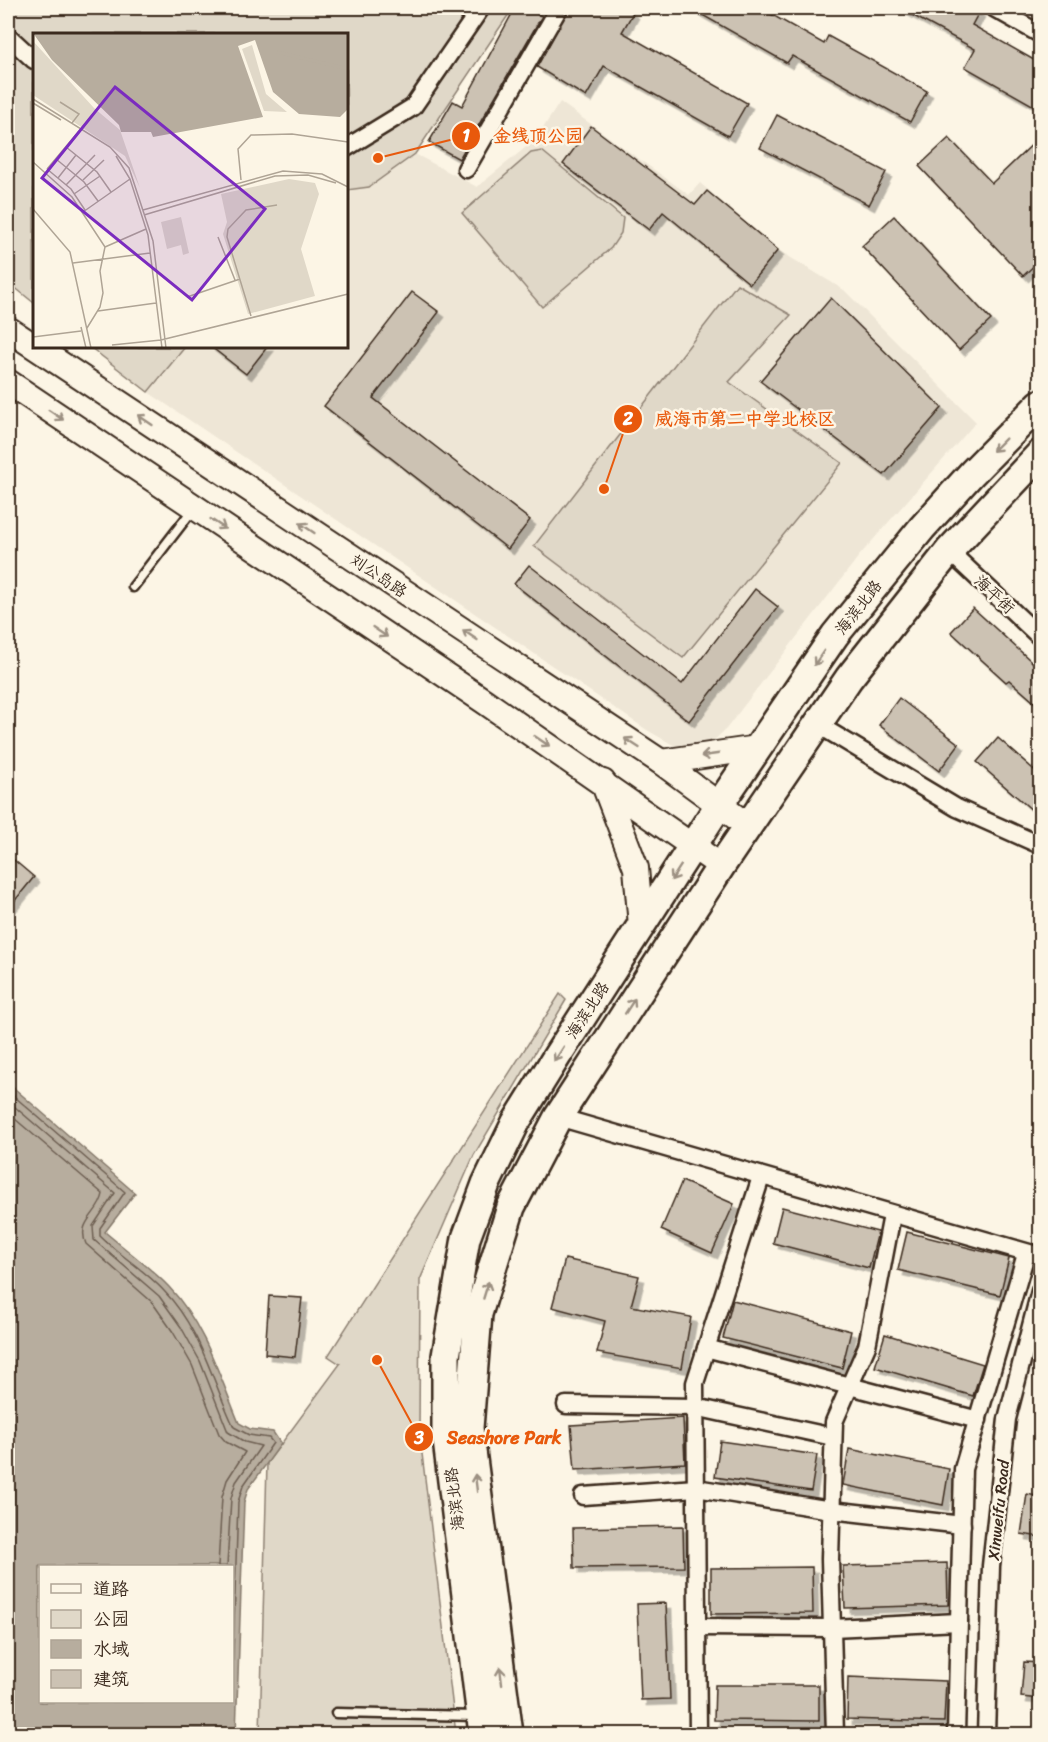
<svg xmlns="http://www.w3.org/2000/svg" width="1048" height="1742" font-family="Sriracha,'LXGW WenKai TC',sans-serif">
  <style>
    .built { fill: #eee6d6 }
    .park { fill: #e0d8c8; stroke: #8e8173; stroke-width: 1.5 }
    .water { fill: #b7ad9e; stroke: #85796b; stroke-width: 1.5; fill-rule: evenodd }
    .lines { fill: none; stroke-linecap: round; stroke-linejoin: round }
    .shore { stroke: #6d5e51; stroke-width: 1.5 }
    .building { fill: #ccc2b3; stroke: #3b2a1e; stroke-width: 1.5; filter: url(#shadow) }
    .service-casing { stroke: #3b2a1e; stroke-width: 13 }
    .minor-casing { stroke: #3b2a1e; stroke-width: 21 }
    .secondary-casing { stroke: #3b2a1e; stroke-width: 28 }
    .primary-casing { stroke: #3b2a1e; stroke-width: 32 }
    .service { stroke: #fcf5e5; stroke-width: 8 }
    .minor { stroke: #fcf5e5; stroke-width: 16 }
    .secondary { stroke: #fcf5e5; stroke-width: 24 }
    .primary { stroke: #fcf5e5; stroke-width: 27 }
    .oneway { stroke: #9c9082 }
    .labels { text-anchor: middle; stroke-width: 5; stroke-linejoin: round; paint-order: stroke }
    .street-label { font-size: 16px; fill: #3b2a1e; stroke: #fcf5e5 }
    .inset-river { fill: none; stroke: #b7ad9e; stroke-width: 3 }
    .inset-road { fill: none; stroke: #afa495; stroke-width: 1.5 }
    .view { fill: #7b2cbf; fill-opacity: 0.15; stroke: #7b2cbf; stroke-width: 3 }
    .inset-edge { fill: none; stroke: #3b2a1e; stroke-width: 3 }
    .leader { fill: none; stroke: #e8590c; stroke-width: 2 }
    .callout-dot { fill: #e8590c; stroke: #fcf5e5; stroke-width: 2 }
    .mark-label { font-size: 18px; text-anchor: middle; font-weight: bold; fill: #fff }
    .callout-label { font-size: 18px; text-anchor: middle; font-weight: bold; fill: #e8590c; stroke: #fcf5e5; stroke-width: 5; stroke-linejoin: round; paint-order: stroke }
  </style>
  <defs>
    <filter id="shadow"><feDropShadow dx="5.5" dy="5.5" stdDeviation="0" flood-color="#0004"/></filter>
  </defs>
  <rect width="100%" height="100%" fill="#fcf5e5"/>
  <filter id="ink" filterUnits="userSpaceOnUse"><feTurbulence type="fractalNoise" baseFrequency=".0167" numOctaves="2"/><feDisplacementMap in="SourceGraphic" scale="12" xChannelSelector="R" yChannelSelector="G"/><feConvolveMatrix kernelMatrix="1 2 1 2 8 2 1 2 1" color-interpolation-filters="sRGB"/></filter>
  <g filter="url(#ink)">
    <polygon class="built" points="560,102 689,195 700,183 778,250 844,290 976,422 859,556 726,729 709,745 693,748 675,746 647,730 148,392 185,347 346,346 347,190 369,187 415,154 477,187 536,139"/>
    <g class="park">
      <polygon points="8,8 513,8 415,154 369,187 347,190 346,34 34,34 34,303 8,282"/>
      <polygon points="542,151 623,218 621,233 611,248 542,307 462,213 531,153"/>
      <polygon points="737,284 791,315 729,382 842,463 683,658 534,546"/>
      <polygon points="90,347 185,347 148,392"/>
      <polygon points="560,994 566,1000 474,1155 420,1280 419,1429 456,1734 260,1734 267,1463 340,1364 328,1356"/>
    </g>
    <path class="water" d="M8,1083L135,1193L105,1232C126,1250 150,1267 169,1287C204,1324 220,1377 239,1423L250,1429L273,1432L281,1444L248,1489L244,1502L236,1734H8ZM40,1566H232V1702H40Z"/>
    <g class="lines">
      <g class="shore">
        <path d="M8,1091L125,1192L100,1228V1236C120,1256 145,1270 164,1291C201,1329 212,1381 234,1427L249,1435L269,1438L273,1443L243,1486L238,1502L232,1683"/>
        <polyline points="8,1101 115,1193 93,1226 94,1240 159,1296 181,1327 200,1361 228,1432 245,1442 261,1446 236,1482 231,1498 227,1566"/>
        <path d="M8,1113L103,1194C100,1214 76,1221 86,1244L152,1302L173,1332L192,1365L219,1434L226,1442L245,1452L227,1480L222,1497L218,1566"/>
      </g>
    </g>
    <g class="building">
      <polygon points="515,8 526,8 542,16 459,159 429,142 453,101 462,106"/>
      <polygon points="569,8 624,8 633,13 622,32 747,103 728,136 604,66 586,97 537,67"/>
      <polygon points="690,8 760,8 824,44 828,36 927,91 910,122 792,56 787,63"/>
      <polygon points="899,8 971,8 979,12 972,25 1041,64 1041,110 965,67 975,49"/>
      <polygon points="777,115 886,172 869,205 760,148"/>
      <polygon points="591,126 695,205 707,191 778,250 750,284 663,212 649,230 563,164"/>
      <polygon points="1041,136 1041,259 1023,276 919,166 949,138 992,183"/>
      <polygon points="894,216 991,320 959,350 862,246"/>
      <polygon points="412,292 439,312 373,398 530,520 508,549 324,406"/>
      <polygon points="831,298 942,408 884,475 760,381"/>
      <polygon points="210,346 268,346 246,374"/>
      <polygon points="529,565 682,684 755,589 778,607 689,721 514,584"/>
      <polygon points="973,608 1041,670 1041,708 1009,680 1006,682 951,632"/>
      <polygon points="899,698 959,744 939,771 879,725"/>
      <polygon points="998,738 1041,776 1041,818 977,762"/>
      <polygon points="8,855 34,877 8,909"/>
      <polygon points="682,1181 734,1204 712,1253 661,1230"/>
      <polygon points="782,1207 878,1232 869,1268 773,1243"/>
      <polygon points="907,1232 1009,1258 1000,1295 898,1270"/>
      <polygon points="565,1259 639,1276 631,1306 691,1317 682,1368 597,1353 605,1321 552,1307"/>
      <polygon points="269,1296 302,1298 295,1357 265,1354"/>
      <polygon points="733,1300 851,1331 842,1368 723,1338"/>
      <polygon points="885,1334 983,1364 973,1396 875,1367"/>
      <polygon points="683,1418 685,1463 575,1470 571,1425"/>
      <polygon points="720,1441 817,1455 811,1491 715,1477"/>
      <polygon points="849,1449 949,1469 943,1505 843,1485"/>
      <polygon points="1027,1494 1041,1497 1041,1537 1021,1534"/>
      <polygon points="683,1526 684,1567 574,1568 573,1528"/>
      <polygon points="947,1563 948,1605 845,1608 843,1566"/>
      <polygon points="812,1567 813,1613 711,1614 711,1568"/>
      <polygon points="666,1603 670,1699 641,1700 637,1604"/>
      <polygon points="1024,1662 1041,1663 1041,1699 1021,1697"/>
      <polygon points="848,1677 946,1681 944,1722 847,1719"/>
      <polygon points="715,1685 819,1685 819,1721 714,1720"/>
    </g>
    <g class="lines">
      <g class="service-casing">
        <g id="service">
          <polyline points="133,587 194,508"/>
          <polyline points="336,1713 477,1716"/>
        </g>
      </g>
      <g class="minor-casing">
        <g id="minor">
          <polyline points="994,8 1040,34"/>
          <polyline points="8,36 34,60"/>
          <polyline points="346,148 413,107 481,8"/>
          <polyline points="466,169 559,8"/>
          <polyline points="949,551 1040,637"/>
          <polyline points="817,724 957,808 1040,845"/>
          <polyline points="558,1117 1040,1256"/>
          <polyline points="706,1348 978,1420"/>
          <polyline points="566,1405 695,1407 833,1437"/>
          <polyline points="583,1496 696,1488 831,1510 962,1525"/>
          <polyline points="697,1627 832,1628 959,1622"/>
          <polyline points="698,1734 695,1383 761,1177"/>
          <polyline points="835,1734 830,1559 834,1422 867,1346 892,1215"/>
          <polyline points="956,1734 963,1469 1026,1254"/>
          <polyline points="986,1734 991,1566 1007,1419 1040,1291"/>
        </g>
      </g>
      <g class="secondary-casing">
        <g id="secondary">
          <polyline points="8,329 661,762 748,826"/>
          <polyline points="8,382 484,701 721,866"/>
          <polyline points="661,762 758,748"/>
          <polyline points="603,782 636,868 641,926"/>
        </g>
      </g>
      <g class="primary-casing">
        <g id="primary">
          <polyline points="483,1734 446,1432 446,1356 466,1238 486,1184 516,1122 557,1056 719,805 835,635 922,528 972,473 1040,404"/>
          <polyline points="509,1734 469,1428 478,1314 511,1207 558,1117 721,866 849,678 949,551 1040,454"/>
        </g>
      </g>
      <use href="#service" class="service"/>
      <use href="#minor" class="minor"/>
      <use href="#secondary" class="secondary"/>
      <use href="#primary" class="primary"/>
    </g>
    <defs><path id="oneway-shaft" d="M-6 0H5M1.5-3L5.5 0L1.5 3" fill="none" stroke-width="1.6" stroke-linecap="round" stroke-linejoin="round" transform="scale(1.5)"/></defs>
    <g class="oneway">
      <use href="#oneway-shaft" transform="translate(56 415) rotate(34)"/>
      <use href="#oneway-shaft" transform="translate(145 420) rotate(-146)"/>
      <use href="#oneway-shaft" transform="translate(999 445) rotate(135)"/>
      <use href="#oneway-shaft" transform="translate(218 524) rotate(34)"/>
      <use href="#oneway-shaft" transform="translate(307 528) rotate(-146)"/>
      <use href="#oneway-shaft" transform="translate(380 632) rotate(34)"/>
      <use href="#oneway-shaft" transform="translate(470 635) rotate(-146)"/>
      <use href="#oneway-shaft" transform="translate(819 658) rotate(124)"/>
      <use href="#oneway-shaft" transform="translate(542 741) rotate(34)"/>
      <use href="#oneway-shaft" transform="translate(632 743) rotate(-147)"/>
      <use href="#oneway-shaft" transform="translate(710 755) rotate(172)"/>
      <use href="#oneway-shaft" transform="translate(676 873) rotate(123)"/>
      <use href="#oneway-shaft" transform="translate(630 1006) rotate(-57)"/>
      <use href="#oneway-shaft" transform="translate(559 1054) rotate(123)"/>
      <use href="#oneway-shaft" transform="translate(486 1290) rotate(-73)"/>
      <use href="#oneway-shaft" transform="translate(476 1483) rotate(-97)"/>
      <use href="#oneway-shaft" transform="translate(501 1676) rotate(-97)"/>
    </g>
  </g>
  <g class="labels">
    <g class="street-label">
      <text transform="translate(379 575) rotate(34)" y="6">刘公岛路</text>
      <text transform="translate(995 594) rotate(43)" y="6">海平街</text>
      <text transform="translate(858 607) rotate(-52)" y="6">海滨北路</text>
      <text transform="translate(587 1010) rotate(-57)" y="6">海滨北路</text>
      <text transform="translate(454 1499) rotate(-97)" y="6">海滨北路</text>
      <text transform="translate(998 1510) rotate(-84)" y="6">Xinweifu Road</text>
    </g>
  </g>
  <g transform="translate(33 33)">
    <rect width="315" height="315" fill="#fcf5e5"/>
    <path d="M0,8L61,75L87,97L107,155L92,123L0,62ZM219,12L233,61L254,79L231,78L209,16ZM256,146L282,150L286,161L268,216L282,263L215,281L190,201L194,189L188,161ZM148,184L156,220L150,222L148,212L134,216L128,189Z" fill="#e0d8c8"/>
    <path d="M0,0H315V76L307,84L266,81L240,59L222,7L205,13L230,84L120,104L118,99H88L86,92L19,27Z" fill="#b7ad9e"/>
    <path class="inset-river" d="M244,19L315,36"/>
    <path class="inset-road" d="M0,66L77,114L96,135L120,208L133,315M27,69L46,81L39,90M0,70L28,87M33,114L64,139L78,159M83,123L97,146L115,202L129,315M23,126L51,149L65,168M0,129L39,164L72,214L67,238L70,260L67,274L54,295M14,136L38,156L52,177M14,136L46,98M25,145L43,122M50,147L71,127M208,147L205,116L218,102L259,101L315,109M33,152L62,122M41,161L67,143M0,176L37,219L58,315M110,177L250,138L289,141L315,154M50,179L97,146M111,182L242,143L275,142L303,150M185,204L202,247M72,214L113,196M40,230L117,220M154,264L207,246M65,278L123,270M218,283L194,204L195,196L213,177L244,172M48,294L53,315M0,304L48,298M79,312L128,307L315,261"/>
    <path class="view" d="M82,54L232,176L159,267L9,145Z"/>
    <rect width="315" height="315" class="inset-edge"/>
  </g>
  <path class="leader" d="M378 158L466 136M604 489L628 419M377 1360L419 1437"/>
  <g class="callout-dot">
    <circle cx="378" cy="158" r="6"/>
    <circle cx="604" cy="489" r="6"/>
    <circle cx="377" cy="1360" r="6"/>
    <circle cx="466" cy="136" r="15"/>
    <circle cx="628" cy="419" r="15"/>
    <circle cx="419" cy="1437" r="15"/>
  </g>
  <g class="mark-label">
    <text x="466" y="142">1</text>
    <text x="628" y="425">2</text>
    <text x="419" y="1444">3</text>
  </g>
  <g class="callout-label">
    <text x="538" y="142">金线顶公园</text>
    <text x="745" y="425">威海市第二中学北校区</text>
    <text x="504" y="1444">Seashore Park</text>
  </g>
  <rect width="1048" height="1742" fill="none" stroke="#fcf5e5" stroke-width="30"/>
  <rect x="15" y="15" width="1018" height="1712" fill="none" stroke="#3b2a1e" stroke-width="2" filter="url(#ink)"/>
  <rect x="39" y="1565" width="195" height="138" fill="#fcf5e5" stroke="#afa495" stroke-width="1.5"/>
  <rect x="51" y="1584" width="30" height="9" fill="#fcf5e5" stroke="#afa495" stroke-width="1.5"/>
  <text x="93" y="1595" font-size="18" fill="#3b2a1e">道路</text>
  <rect x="51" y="1610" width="30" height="18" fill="#e0d8c8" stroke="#afa495" stroke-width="1.5"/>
  <text x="93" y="1625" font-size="18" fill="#3b2a1e">公园</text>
  <rect x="51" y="1640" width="30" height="18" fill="#b7ad9e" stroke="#afa495" stroke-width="1.5"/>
  <text x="93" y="1655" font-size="18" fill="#3b2a1e">水域</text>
  <rect x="51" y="1670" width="30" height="18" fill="#ccc2b3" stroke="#afa495" stroke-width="1.5"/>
  <text x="93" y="1685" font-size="18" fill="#3b2a1e">建筑</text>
</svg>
